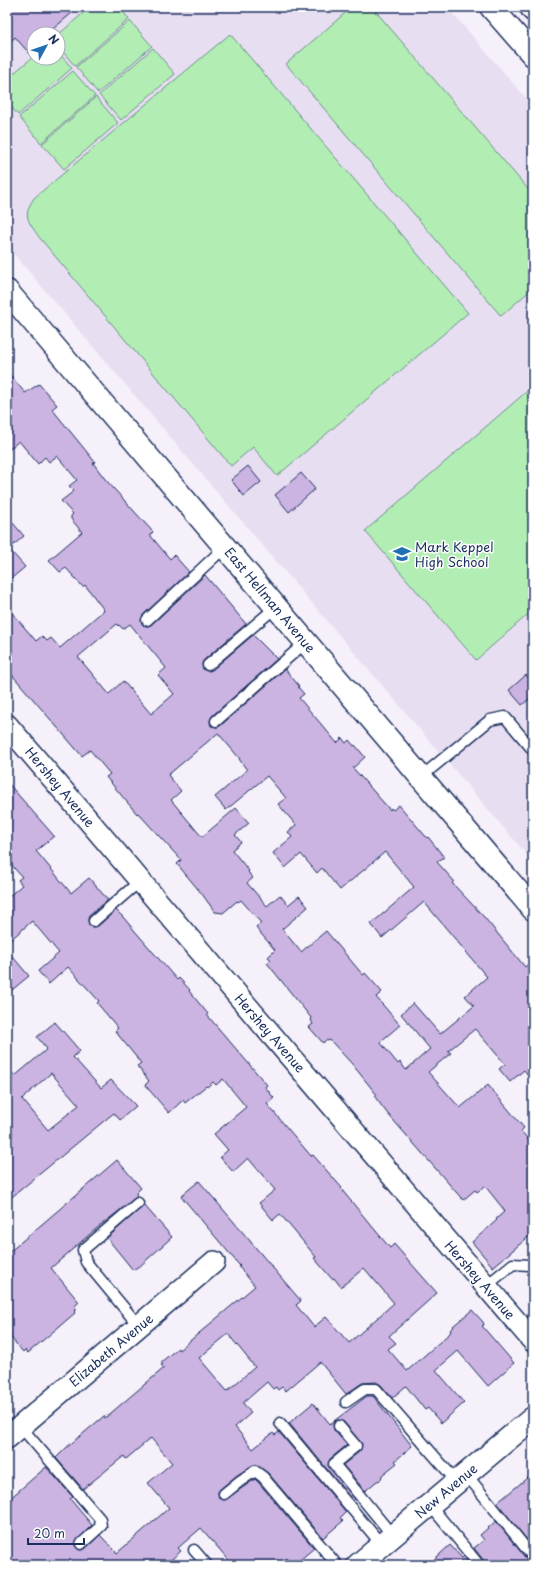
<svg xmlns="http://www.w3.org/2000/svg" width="540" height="1572" font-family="'Playpen Sans',sans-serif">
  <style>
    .built { fill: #e8def2; fill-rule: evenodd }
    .green { fill: #b2eeb3; stroke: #668e88 }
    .building { fill: #cbb3e2; stroke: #1b2f5e; fill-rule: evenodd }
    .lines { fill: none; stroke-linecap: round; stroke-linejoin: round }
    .service-casing { stroke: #1b2f5e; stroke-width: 13 }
    .minor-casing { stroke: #1b2f5e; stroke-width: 24 }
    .tertiary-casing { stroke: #1b2f5e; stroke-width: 25 }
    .secondary-casing { stroke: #1b2f5e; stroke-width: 25 }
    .motorway-casing { stroke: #1b2f5e; stroke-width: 25 }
    .service { stroke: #fff; stroke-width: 10 }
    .minor { stroke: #fff; stroke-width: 21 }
    .tertiary { stroke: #fff; stroke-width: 22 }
    .secondary { stroke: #fff; stroke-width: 22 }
    .motorway { stroke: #fff; stroke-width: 22 }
    .labels { text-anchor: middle; stroke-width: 3; stroke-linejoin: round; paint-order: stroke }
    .poi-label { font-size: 13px; fill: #1b2f5e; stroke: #fff; text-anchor: start }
    .street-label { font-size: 13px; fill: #1b2f5e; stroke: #fff }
  </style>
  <rect width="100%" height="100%" fill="#f5f0f9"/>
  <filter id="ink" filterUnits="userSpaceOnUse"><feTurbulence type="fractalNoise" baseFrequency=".025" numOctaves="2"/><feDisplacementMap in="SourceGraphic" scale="8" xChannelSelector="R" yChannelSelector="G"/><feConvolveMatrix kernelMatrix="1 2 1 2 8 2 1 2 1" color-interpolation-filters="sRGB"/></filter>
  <g filter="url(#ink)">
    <path class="built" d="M7,7H447L533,106V862L7,246ZM34,34H58V58H34Z"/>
    <g class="green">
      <polygon points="90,7 119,7 129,19 75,66 58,46 58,35"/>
      <polygon points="352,7 372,7 533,195 533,288 501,316 286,64"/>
      <polygon points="130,21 152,46 98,93 76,67"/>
      <path d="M230,34L468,313L277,476L253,447L231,466L39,237C28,221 22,216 34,198Z"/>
      <polygon points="153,48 175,74 121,120 99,95"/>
      <polygon points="58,52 72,68 18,115 7,102 7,79 34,56 34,58 58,58"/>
      <polygon points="73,71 95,96 41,143 19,117"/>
      <polygon points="96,97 118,123 64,169 42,144"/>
      <polygon points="533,386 533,610 476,660 365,531"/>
    </g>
    <g class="building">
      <polygon points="7,7 79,7 47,34 34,34 34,59 15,37 7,45"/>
      <path d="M7,371L25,393L39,384L57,405L52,409L95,462L93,463L105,479L153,532L150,535L170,559L174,555L189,572L143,615L141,621L143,625L148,626L151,625L205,575L246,624L204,660L202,663L203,669L206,671L212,670L253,635L277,659L212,716L210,722L211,726L217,727L220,726L285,669L299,686L298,687L304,694L299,698L337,743L342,738L346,743L349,740L354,746L355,745L365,757L353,768L390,810L391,808L393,810L399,805L427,838L428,837L444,857L437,862L454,881L452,883L484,917L525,967L533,960V1081L524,1070L510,1082L499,1069L505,1064L475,1029L448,1051L451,1053L428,1072L460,1108L488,1085L524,1128L521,1131L533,1145V1233L493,1267L472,1242L497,1220L496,1219L505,1211L485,1186L477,1192L475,1190L463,1200L387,1113L375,1097L377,1095L352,1064L330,1040L328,1041L326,1040L323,1043L309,1027L313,1024L311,1020L312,1019L267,963L271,960L268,957L275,950L256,928L261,923L241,900L238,902L237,901L223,913L215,912L202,894L177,864L181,860L138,813L137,814L106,777L110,774L90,750L82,756L7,669V607L36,641L42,636L47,641L51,638L60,648L104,610L85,585L83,587L66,568L60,572L49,560L82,532L71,519V516L73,514L61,501L74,491L69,486L77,480L57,456L49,462L45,457L38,464L19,441L7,451ZM117,624L118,626L119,625L123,629L130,624L166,668L158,675L174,694L151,714L123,681L109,694L78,657ZM218,733L240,759H239L247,770L215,797L226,810L267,776L286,798L278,804L296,825L288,832L292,837L273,853L285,868L301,854L317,873L322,868L340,890L385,852L414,887L371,924L382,938L424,902L487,977L465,996L474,1006L440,1034L413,1003L401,1014L430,1049L406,1070L400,1062L398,1064L380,1042L400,1025L376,997L382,992L365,973L363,975L326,931L301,952L282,929L308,907L299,896L288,905L280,895L267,906L247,883L253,878L248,872L249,871L232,850L241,842L235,835L249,823L236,808L202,837L171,800L181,791L168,775Z"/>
      <polygon points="248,466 261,482 244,496 231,480"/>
      <polygon points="301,473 315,489 289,512 275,495"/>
      <polygon points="7,516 24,536 9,549 25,567 7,582"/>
      <polygon points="526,675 533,682 533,696 522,705 509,690"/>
      <path d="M7,782L54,836L36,851L71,893L89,878L108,900L89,916L88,919L89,925L92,927L98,926L116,910L122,916L177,980L179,978L190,990L189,991L208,1014L207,1015L267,1085L265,1087L274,1098L267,1104L311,1156L313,1155L342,1188L341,1189L390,1248L394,1244L437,1293L389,1336L396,1343L388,1349L407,1371L451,1332L450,1330L454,1327L453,1326L472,1310L483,1322L484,1325L482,1326L514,1363L488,1386L458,1351L436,1370L464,1403L441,1423L428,1408L425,1410L406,1386L392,1398L381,1385L376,1382L362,1383L346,1394L320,1362L286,1391L282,1387L278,1390L276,1387L273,1389L267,1382L243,1403L251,1413L235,1427L253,1449L273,1433L275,1435L279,1432L346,1512L340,1518L343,1521L323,1538L268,1473L256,1465L251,1466L236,1476L220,1489L218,1492L219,1498L225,1500L255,1479L258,1482L314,1548L294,1565H292L286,1558L278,1565H233L201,1528L178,1548L181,1551L165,1565H7V1501L46,1467L73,1497L70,1499L92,1525L75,1542V1546L79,1550L85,1549L100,1535L117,1553L169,1508L148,1483L172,1463L151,1438L126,1459L124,1456L83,1489L56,1458L66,1448L104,1416L105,1418L164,1368L161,1365L163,1364L161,1362L178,1348L179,1350L255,1286L239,1267L240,1266L181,1196L199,1181L301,1301L296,1305L314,1327L326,1317L349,1343L394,1303L364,1268L341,1287L334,1278L332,1279L314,1258L316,1257L280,1214L273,1220L259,1203L275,1190L248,1158L233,1172L220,1157L228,1150L214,1134L246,1107L223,1079L216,1085L213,1082L207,1087L206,1086L185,1103L183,1100L169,1113L145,1085L149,1081L137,1066L141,1063L115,1031L118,1028L97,1003L99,1001L68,967L49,984L38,971L59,953L32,921L7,943V898L22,885L18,880L22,877L7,860ZM228,1334L255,1367L227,1391L199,1358Z"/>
      <polygon points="7,950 29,976 7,994"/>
      <path d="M55,1022L80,1051L73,1057L101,1088L111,1080L136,1106L120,1120L114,1113L110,1116L7,1201V1067L15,1076L47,1049L37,1037ZM51,1073L79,1105L48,1130L22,1099Z"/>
      <polygon points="117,1160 141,1188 136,1193 137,1197 97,1228 51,1268 79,1302 74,1307 77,1309 74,1312 75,1313 28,1353 25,1350 23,1352 7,1333 7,1254"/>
      <polygon points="144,1205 172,1237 139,1267 139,1266 133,1270 107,1238"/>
      <polygon points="367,1396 373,1396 412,1446 395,1461 397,1463 382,1475 381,1480 377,1481 365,1491 343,1465 360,1451 362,1444 344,1422 338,1420 335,1421 333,1424 334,1430 347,1445 330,1459 328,1465 355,1499 353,1501 289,1423 313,1403 330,1424"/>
      <polygon points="533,1473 533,1547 497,1503"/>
      <polygon points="496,1521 528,1561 533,1563 533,1565 485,1565 484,1561 474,1548 484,1540 480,1535"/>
      <polygon points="450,1545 462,1558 464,1556 471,1565 428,1565"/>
    </g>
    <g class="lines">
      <g class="service-casing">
        <g id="service">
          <polyline points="147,620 225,547"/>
          <polyline points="208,665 276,607"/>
          <polyline points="216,721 306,642"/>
          <polyline points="421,777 490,720 505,717 533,750"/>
          <polyline points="94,921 140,881"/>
          <polyline points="138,1203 83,1250 86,1262 139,1326"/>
          <polyline points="486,1286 513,1264 529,1265 533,1268"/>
          <polyline points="346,1402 365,1389 376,1389 457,1482"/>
          <polyline points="280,1423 382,1545"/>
          <polyline points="339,1426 356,1446 334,1464 393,1536"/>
          <polyline points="21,1427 100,1519 101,1526 81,1544"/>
          <polyline points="466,1474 533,1557"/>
          <polyline points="224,1494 240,1481 255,1471 263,1477 337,1565"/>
          <polyline points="430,1505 479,1565"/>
          <polyline points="194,1550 207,1565"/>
        </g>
      </g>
      <g class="minor-casing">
        <g id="minor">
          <polyline points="7,725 533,1341"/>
          <polyline points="7,1438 214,1262"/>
        </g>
      </g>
      <g class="tertiary-casing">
        <polyline id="tertiary" points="7,291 533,909"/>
      </g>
      <g class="secondary-casing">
        <polyline id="secondary" points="358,1565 533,1418"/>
      </g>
      <g class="motorway-casing">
        <g id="motorway">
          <polyline points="491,7 533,55"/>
          <polyline points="531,7 533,10"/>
        </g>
      </g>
      <use href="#service" class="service"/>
      <use href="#minor" class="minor"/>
      <use href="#tertiary" class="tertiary"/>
      <use href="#secondary" class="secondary"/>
      <use href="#motorway" class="motorway"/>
    </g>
  </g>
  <defs>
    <g id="school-bare" transform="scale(1.38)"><path d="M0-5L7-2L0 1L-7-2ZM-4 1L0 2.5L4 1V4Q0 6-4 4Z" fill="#1f6fb2" stroke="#fff" stroke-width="2.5" paint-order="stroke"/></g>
  </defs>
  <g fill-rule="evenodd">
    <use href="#school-bare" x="402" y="554"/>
  </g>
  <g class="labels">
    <g class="poi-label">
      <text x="415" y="552">Mark Keppel<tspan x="415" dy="15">High School</tspan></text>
    </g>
    <g class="street-label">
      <text transform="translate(270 600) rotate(50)" y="5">East Hellman Avenue</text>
      <text transform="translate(60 787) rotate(50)" y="5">Hershey Avenue</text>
      <text transform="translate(270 1033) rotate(49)" y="5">Hershey Avenue</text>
      <text transform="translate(480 1280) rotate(49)" y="5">Hershey Avenue</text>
      <text transform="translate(111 1350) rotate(-40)" y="5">Elizabeth Avenue</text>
      <text transform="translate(446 1491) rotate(-40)" y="5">New Avenue</text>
    </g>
  </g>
  <rect width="540" height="1572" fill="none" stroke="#fff" stroke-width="24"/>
  <rect x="12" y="12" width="516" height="1548" fill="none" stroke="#1b2f5e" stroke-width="1.5" filter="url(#ink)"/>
  <g transform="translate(46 46) rotate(50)"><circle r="19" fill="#ffffff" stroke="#a4acbf"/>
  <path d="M0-3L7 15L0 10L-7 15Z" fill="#1f6fb2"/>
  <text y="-6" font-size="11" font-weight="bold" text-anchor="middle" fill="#1b2f5e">N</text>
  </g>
  <path d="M28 1538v6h56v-6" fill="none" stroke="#1b2f5e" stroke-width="2"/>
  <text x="34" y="1538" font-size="12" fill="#1b2f5e" stroke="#ffffff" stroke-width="3" paint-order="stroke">20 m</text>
</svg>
